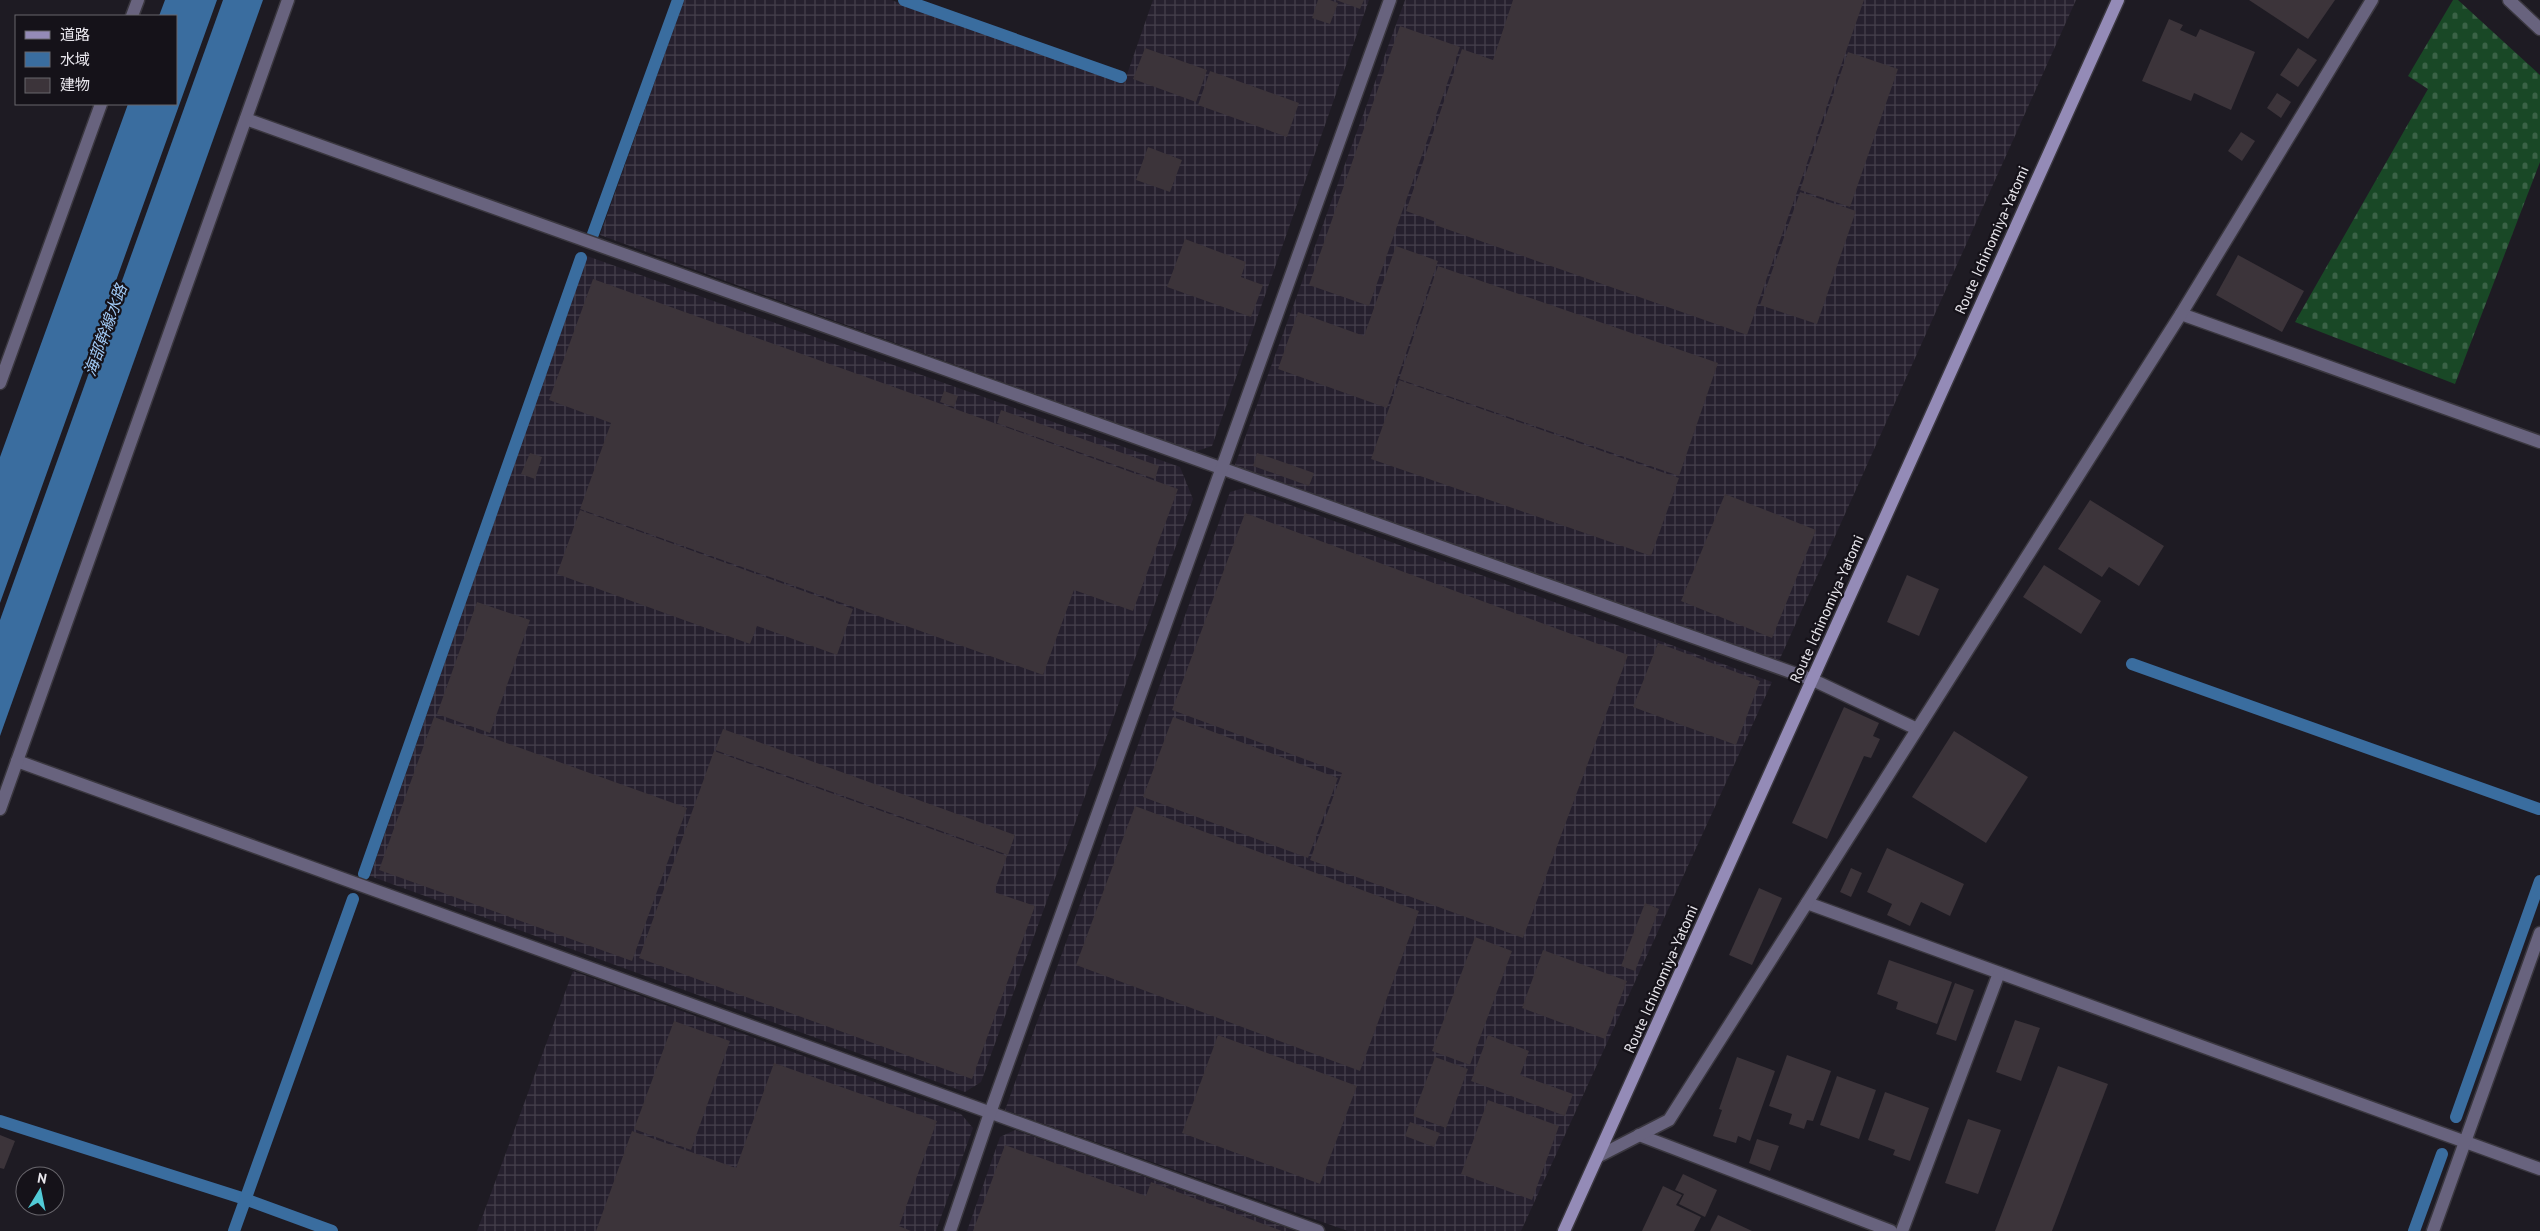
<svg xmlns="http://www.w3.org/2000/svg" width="2540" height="1231" font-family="'PT Sans','Noto Sans JP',sans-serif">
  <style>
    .industrial { fill: url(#industrial-grid) }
    .cemetery { fill: url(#cemetery-stones) }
    .water { fill: #3a6d9f }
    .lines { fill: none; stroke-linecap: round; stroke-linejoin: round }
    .stream { stroke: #3a6d9f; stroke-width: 12 }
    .building { fill: #3c343a }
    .minor-casing { stroke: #3a373f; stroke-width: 15 }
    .tertiary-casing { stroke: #3a373f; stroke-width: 15 }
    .secondary-casing { stroke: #3a373f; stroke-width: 15 }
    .minor { stroke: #68637e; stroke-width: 12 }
    .tertiary { stroke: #68637e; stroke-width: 12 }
    .secondary { stroke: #948bb7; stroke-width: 12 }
    .labels { text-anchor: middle; stroke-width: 4.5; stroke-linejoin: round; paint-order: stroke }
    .street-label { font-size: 15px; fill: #e8e6ec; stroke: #151219 }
    .water-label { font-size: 16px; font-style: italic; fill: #a2cbf7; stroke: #151219 }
  </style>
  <defs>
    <pattern id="industrial-grid" width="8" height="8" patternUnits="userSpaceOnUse" patternTransform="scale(1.25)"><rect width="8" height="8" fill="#26202e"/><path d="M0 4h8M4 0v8" fill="none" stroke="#46404c"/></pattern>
    <pattern id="cemetery-stones" width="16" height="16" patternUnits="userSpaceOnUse" patternTransform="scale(1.25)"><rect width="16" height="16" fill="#194826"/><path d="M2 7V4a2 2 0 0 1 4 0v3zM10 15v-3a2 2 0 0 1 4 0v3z" fill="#3a6246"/></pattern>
  </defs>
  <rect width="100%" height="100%" fill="#1e1b23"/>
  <g class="industrial">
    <polygon points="684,0 891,0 1124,83 1153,0 1369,0 1212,446 1194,452 600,235"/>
    <polygon points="1405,0 2076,0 1778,663 1235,465"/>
    <polygon points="587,256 1180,467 1193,499 981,1082 965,1092 370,876"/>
    <polygon points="1244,488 1772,682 1521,1231 1348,1231 1005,1110 1230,492"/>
    <polygon points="573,971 961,1114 973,1128 936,1231 477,1231"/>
    <polygon points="1015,1130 1295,1231 967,1231 1000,1137"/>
  </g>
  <polygon class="cemetery" points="2453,0 2458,0 2540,75 2540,162 2455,384 2295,322 2428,89 2408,76"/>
  <g class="water">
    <polygon points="165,0 217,0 0,603 0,457 128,104 176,104 176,16 159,16"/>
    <polygon points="223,0 263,0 0,736 0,620"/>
  </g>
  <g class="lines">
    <g class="stream">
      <polyline points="904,0 1121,77"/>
      <polyline points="593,234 678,0"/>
      <polyline points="2132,664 2539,809"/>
      <polyline points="364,874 581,258"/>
      <polyline points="2456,1117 2540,881"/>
      <polyline points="0,1121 245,1199 332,1231"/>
      <polyline points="234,1231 353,899"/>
      <polyline points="2414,1231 2442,1154"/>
    </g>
  </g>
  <g class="building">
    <polygon points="1318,0 1330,0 1338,3 1330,24 1312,18"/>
    <polygon points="1336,0 1364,0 1360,9"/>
    <polygon points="1513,0 1864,0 1747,335 1435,225 1436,222 1406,211 1462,49 1493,60"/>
    <polygon points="2249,0 2335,0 2308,39"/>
    <polygon points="2169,19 2183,25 2180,30 2196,37 2200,29 2255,52 2231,110 2194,93 2191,101 2142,81"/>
    <polygon points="1400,26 1460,47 1369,306 1309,285"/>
    <polygon points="1145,48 1207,70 1196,102 1133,79"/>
    <polygon points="2298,48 2317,60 2298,87 2280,75"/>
    <polygon points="1848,52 1898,69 1850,207 1800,190"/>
    <polygon points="1210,71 1299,103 1287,137 1198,105"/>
    <polygon points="2277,93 2291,102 2281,118 2267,108"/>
    <polygon points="2241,132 2255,141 2242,161 2228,151"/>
    <polygon points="1148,147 1182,160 1170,192 1136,180"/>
    <polygon points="1800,192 1856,211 1817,324 1760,305"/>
    <polygon points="1185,239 1246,262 1241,277 1263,285 1251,317 1167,287"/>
    <polygon points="1396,246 1438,261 1387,408 1278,369 1298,312 1364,336"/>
    <polygon points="2238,255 2304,291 2282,332 2216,295"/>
    <polygon points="1438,266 1718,363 1679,476 1399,379"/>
    <polygon points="593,279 1178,489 1133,611 1074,590 1043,675 580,509 611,423 549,400"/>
    <polygon points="1399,380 1679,478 1651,556 1371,459"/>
    <polygon points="944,391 958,396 954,407 940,402"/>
    <polygon points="1001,410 1159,466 1155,479 997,423"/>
    <polygon points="530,453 542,457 535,479 521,474"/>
    <polygon points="1257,453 1314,473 1309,486 1253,466"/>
    <polygon points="1725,494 1816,530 1772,638 1681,601"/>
    <polygon points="2090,500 2164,546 2139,586 2109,567 2102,577 2058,549"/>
    <polygon points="580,510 853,609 837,655 757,626 750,644 557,574"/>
    <polygon points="1245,513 1628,655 1523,938 1310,860 1342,773 1172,710"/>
    <polygon points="2044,565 2101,601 2081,634 2023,597"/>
    <polygon points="1907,575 1939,589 1919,636 1887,622"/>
    <polygon points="477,602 530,620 490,733 437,714"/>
    <polygon points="1658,643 1760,681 1736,745 1633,707"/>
    <polygon points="1844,707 1879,723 1873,736 1880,739 1871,758 1864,756 1827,839 1792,823"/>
    <polygon points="434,717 687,808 632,961 379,870"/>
    <polygon points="1173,717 1338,778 1308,858 1143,797"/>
    <polygon points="723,729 1015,835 1008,855 715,750"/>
    <polygon points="1954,731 2028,777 1986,843 1912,797"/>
    <polygon points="714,751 1007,856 994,892 1035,906 972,1079 639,958"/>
    <polygon points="1135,806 1419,911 1360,1071 1076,965"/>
    <polygon points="1887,848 1964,884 1950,916 1921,902 1910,926 1887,915 1892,904 1867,892"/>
    <polygon points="1851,868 1862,873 1851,897 1840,892"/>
    <polygon points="1759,888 1782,898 1752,965 1729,955"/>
    <polygon points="1645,903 1659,909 1635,971 1621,966"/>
    <polygon points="1475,937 1512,951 1470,1065 1432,1051"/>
    <polygon points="1543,950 1627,981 1605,1039 1522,1008"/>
    <polygon points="1889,960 1952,982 1937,1024 1896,1009 1898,1002 1877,994"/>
    <polygon points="1955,983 1974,990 1956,1041 1936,1034"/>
    <polygon points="2015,1020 2040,1028 2021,1081 1996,1072"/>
    <polygon points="674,1021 730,1041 691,1150 634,1129"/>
    <polygon points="1218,1035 1357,1086 1320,1184 1182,1133"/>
    <polygon points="1488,1035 1529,1051 1520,1075 1573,1094 1565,1116 1471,1081"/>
    <polygon points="1787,1055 1831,1071 1813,1121 1807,1120 1804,1129 1789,1124 1792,1114 1769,1106"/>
    <polygon points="1435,1057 1468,1069 1446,1128 1413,1116"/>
    <polygon points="1737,1057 1775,1071 1750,1141 1738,1136 1736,1143 1713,1136 1722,1110 1719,1109"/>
    <polygon points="774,1063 937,1121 899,1226 911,1231 596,1231 632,1131 736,1168"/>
    <polygon points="2058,1066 2108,1084 2052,1231 1995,1231"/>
    <polygon points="1837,1076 1876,1090 1859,1139 1820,1125"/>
    <polygon points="1885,1092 1929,1108 1910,1161 1893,1155 1895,1150 1868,1140"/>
    <polygon points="1488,1100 1559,1126 1532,1200 1461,1174"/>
    <polygon points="1968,1119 2001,1130 1978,1194 1945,1183"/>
    <polygon points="1410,1122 1440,1133 1434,1147 1405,1136"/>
    <polygon points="0,1135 15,1141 4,1169 0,1168"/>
    <polygon points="1757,1139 1779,1146 1770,1171 1749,1163"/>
    <polygon points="1005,1145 1146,1196 1151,1182 1282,1231 973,1231"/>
    <polygon points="1683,1174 1717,1190 1705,1217 1679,1204 1684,1194 1675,1190"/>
    <polygon points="1663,1186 1682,1195 1676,1205 1701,1217 1694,1231 1642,1231"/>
    <polygon points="1718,1215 1752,1231 1710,1231"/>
  </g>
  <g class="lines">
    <g class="minor-casing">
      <g id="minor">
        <polyline points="132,16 138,0"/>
        <polyline points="246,119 1813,680 1917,729"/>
        <polyline points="2181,314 2540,442"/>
        <polyline points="0,383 101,104"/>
        <polyline points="17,761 1318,1231"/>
        <polyline points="0,809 288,0"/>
        <polyline points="1807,903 2540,1169"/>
        <polyline points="1639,1135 1891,1231"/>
        <polyline points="1599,1156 1669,1120 2181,314 2372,0"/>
        <polyline points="950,1231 990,1113 1390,0"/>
        <polyline points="1902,1231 1999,973"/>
        <polyline points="2433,1231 2540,933"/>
      </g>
    </g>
    <g class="tertiary-casing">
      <polyline id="tertiary" points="2509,0 2540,29"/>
    </g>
    <g class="secondary-casing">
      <polyline id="secondary" points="1564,1231 2118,0"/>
    </g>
    <use href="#minor" class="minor"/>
    <use href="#tertiary" class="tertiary"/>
    <use href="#secondary" class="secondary"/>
  </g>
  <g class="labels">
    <g class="street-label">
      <text transform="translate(1992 240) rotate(-66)" y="5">Route Ichinomiya-Yatomi</text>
      <text transform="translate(1827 609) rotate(-66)" y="5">Route Ichinomiya-Yatomi</text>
      <text transform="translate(1661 979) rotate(-66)" y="5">Route Ichinomiya-Yatomi</text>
    </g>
    <g class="water-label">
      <text transform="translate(105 330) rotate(-70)" y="6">海部幹線水路</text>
    </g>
  </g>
  <rect x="15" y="15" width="162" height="90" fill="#151219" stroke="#69676d"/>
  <rect x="25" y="31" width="25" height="8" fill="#948bb7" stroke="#69676d"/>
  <text x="60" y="40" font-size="15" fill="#e8e6ec">道路</text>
  <rect x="25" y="52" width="25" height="15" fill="#3a6d9f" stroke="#69676d"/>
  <text x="60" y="65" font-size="15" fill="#e8e6ec">水域</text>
  <rect x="25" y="78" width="25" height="15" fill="#3c343a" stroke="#69676d"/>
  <text x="60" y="90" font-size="15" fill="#e8e6ec">建物</text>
  <g transform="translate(40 1191) rotate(10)"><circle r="24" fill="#151219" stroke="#69676d"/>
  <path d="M0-4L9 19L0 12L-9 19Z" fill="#52cbd7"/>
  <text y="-8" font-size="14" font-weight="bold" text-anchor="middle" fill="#e8e6ec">N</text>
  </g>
</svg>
